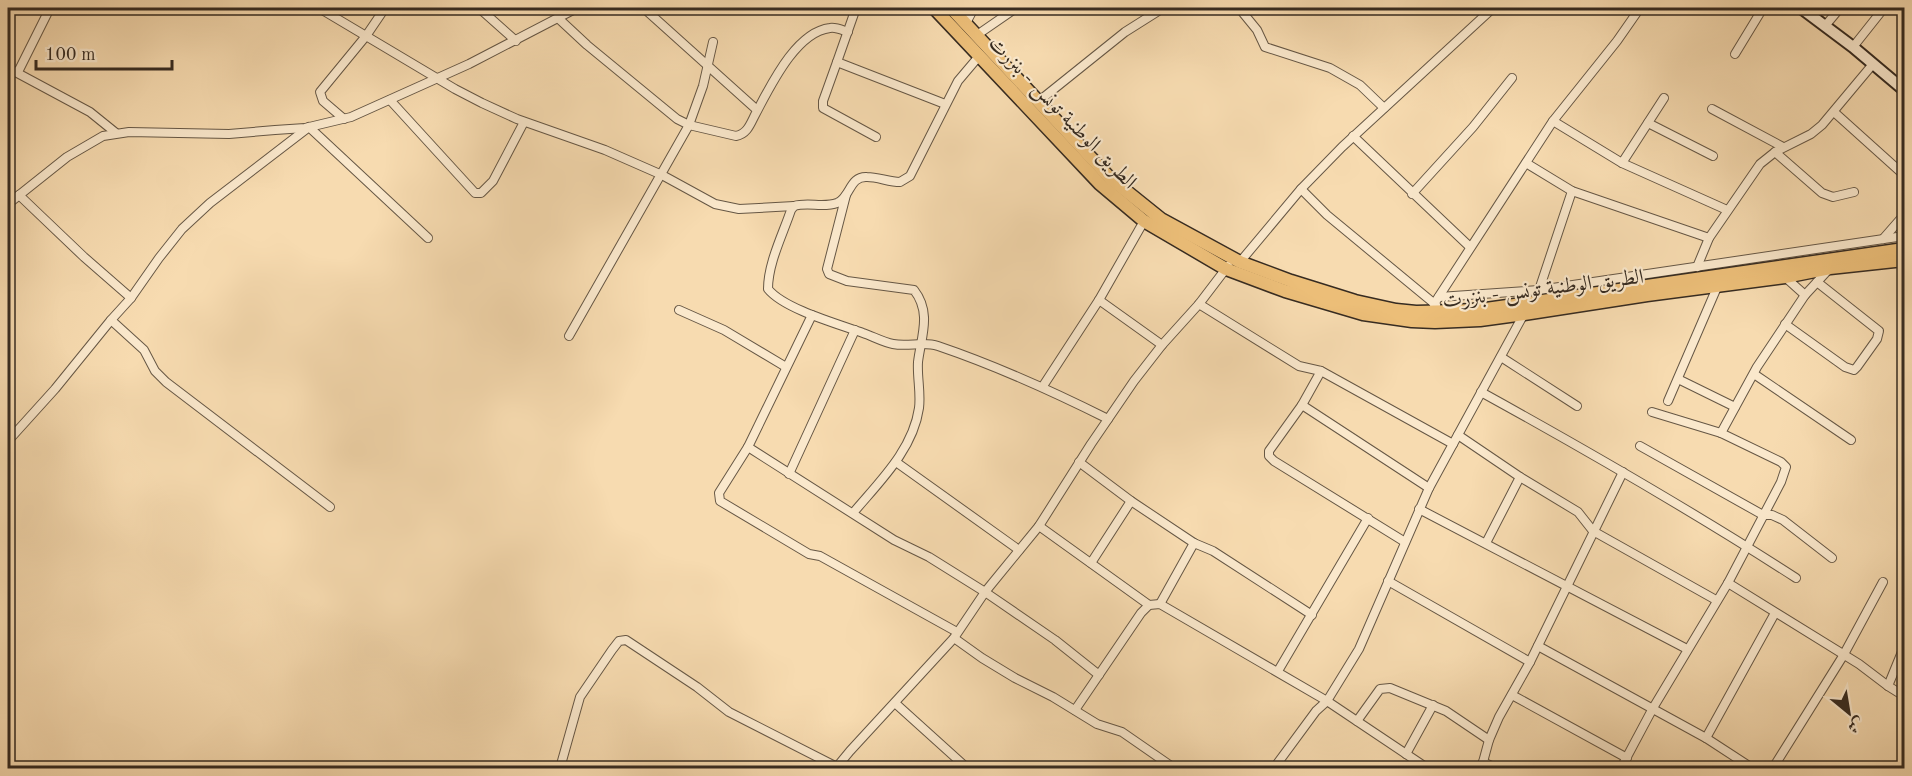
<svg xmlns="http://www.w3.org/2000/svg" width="1912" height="776" font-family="'Old Standard TT',Amiri,serif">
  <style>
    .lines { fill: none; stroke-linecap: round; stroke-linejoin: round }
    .street-casing { stroke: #665745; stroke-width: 10 }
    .secondary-casing { stroke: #362b21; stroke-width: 14 }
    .primary-casing { stroke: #362b21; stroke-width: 15 }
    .street { stroke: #fae8cc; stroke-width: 8 }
    .secondary { stroke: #fae8cc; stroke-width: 10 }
    .primary { stroke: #ecbe78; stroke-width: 12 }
    .labels { text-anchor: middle; stroke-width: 4.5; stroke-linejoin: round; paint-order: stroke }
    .street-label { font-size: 21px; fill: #362b21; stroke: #fae8cc }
  </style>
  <rect width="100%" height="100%" fill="#f7dbb0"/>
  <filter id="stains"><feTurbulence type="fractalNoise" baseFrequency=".00333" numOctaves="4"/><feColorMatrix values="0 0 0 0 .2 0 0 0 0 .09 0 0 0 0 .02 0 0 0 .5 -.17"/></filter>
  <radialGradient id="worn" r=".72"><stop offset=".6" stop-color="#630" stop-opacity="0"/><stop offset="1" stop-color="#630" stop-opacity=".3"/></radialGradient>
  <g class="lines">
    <g class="street-casing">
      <g id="street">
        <polyline points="319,8 366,36 320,92 323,101 344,119"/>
        <polyline points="385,8 366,36 455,89 482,103 517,119 605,150 662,175 715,204 739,209 794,206"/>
        <polyline points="479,8 516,41"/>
        <polyline points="856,8 837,62 945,104"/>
        <polyline points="1239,8 1257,30 1265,47 1330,68 1360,85 1384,108"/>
        <polyline points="648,12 757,110"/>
        <path d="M558,18L587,45L677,119L689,125L736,136C748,134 751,122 756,113C771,85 796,32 830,28C836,27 842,30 848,32"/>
        <polyline points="966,23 974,8"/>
        <polyline points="1825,26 1840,8"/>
        <polyline points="977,35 1016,8"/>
        <polyline points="1853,47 1884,8"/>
        <polyline points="1735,54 1763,8"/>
        <path d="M980,55L958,81L910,176L900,182C889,182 878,177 867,177C849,176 851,197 837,203C824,208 808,202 794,206L791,210C783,234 768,263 768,289C784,309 838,324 863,333C872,336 883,342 893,344C909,347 923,341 938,346C997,366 1052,391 1108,419"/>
        <polyline points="837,62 823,101 823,108 876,137"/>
        <polyline points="8,68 90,112 116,133"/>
        <polyline points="18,72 50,8"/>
        <polyline points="390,100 475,193 481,193 493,181 524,122"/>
        <polyline points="1039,101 1125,32 1163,8"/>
        <polyline points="1712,109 1783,147"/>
        <polyline points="1834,112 1904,175"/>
        <polyline points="1553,121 1622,163 1727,210"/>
        <polyline points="1648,123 1713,156"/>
        <polyline points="1353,136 1470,247"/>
        <polyline points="1775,152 1822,193 1833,197 1854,192"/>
        <polyline points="1526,163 1572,191 1709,238"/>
        <polyline points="1622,163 1664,98"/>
        <polyline points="1301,189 1327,215 1436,305"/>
        <polyline points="1412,194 1473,127 1512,78"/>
        <polyline points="19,195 84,257 131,298"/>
        <path d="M846,195L827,269L829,274L847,281L914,290C932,313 921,337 918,362C917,377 921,393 919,408C913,450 879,482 853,513"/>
        <polyline points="8,204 67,157 103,136 129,132 229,134 275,130 305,128 351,117 469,64 577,8"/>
        <polyline points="1883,239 1904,215"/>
        <polyline points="1240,262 1301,189 1342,147 1493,8"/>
        <polyline points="1697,267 1709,238 1760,164 1775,152 1811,134 1822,125 1873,64"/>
        <polyline points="1785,277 1805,295 1830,268"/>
        <polyline points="1539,290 1572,191"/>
        <polyline points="1439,297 1539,290 1904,236"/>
        <polyline points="1099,300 1162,345"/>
        <polyline points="1199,304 1299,366 1321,371 1453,444"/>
        <polyline points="1434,304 1553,121 1617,41 1640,8"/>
        <polyline points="679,310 724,330 786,367"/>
        <polyline points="812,315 748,447 894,540 929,557 985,592 1055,640 1099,675"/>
        <polyline points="111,320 144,350 155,371 166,382 330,507"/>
        <polyline points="1785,324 1845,367 1854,370 1857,367 1877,339 1879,331 1817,282"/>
        <polyline points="569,336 689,125 703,86 713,42"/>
        <polyline points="1501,357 1577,406"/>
        <polyline points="1321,371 1302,405 1269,451 1269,456 1274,461 1405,542"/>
        <polyline points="1754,374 1851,440"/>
        <polyline points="1678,379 1735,407"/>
        <polyline points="1043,386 1099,300 1144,221"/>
        <path d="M1481,392C1588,451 1694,512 1796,578"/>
        <polyline points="1668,401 1718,285"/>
        <polyline points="1302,405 1429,488"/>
        <polyline points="1721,433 1757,367 1805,295"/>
        <polyline points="1458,435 1520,477 1578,512 1593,531 1716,600"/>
        <polyline points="8,441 55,389 111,320 131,298 159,258 182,229 210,203 309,127 428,238"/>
        <polyline points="1640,446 1763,515 1772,515 1783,520 1832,558"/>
        <polyline points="748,447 719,493 720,501 809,554 820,556 957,632"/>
        <polyline points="896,462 1019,550"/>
        <polyline points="1079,462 1131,501 1194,543"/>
        <polyline points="789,474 855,330"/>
        <polyline points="1419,509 1687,649"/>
        <polyline points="1039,526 1149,605"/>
        <polyline points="1903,536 1904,533"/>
        <polyline points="1486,543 1520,477"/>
        <polyline points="1091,563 1131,501"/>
        <polyline points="1388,581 1530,662"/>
        <polyline points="1728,583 1859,664 1888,686 1904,696"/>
        <polyline points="1160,604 1194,543 1213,551 1312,615"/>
        <polyline points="954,638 982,658 1015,678 1053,697 1097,724 1122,732 1174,768"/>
        <polyline points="1538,646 1706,738 1752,768"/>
        <polyline points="1278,671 1368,518"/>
        <polyline points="1888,686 1904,647"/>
        <polyline points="1512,695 1627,758"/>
        <polyline points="895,703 967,768"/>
        <polyline points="1075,710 1141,613 1149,605 1160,604 1327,701 1427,768"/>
        <polyline points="1357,721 1380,689 1390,688 1446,711 1489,740"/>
        <polyline points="1706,738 1775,613"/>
        <polyline points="1406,754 1433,705"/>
        <polyline points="1483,762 1496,768"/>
        <polyline points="560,768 580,697 612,650 619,641 626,640 697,687 729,712 837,767"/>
        <polyline points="836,768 850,751 954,638 985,592 1039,526 1091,444 1134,381 1162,345 1199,304 1228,266"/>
        <polyline points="1274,768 1316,711 1327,701 1359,649 1429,488 1525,312"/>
        <polyline points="1479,768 1483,762 1489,740 1499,717 1530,662 1623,472"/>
        <polyline points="1621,768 1653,708 1728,583 1781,482 1786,467 1781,462 1721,433 1652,412"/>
        <polyline points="1773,768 1843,656 1883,582"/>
      </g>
    </g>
    <g class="secondary-casing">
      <polyline id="secondary" points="1801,8 1853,47 1904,90"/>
    </g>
    <g class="primary-casing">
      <g id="primary">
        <polyline points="934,8 1100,184 1144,221 1226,269 1285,291 1363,314 1412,321 1435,322 1480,320 1524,314 1647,295 1785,277 1830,268 1904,260"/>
        <polyline points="951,8 1110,178 1161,219 1240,262 1291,281 1355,301 1396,310 1416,312 1455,311 1486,309 1904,249"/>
      </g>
    </g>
    <use href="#street" class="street"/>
    <use href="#secondary" class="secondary"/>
    <use href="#primary" class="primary"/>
  </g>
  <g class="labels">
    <g class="street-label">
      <text transform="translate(1063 112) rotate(46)" y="7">الطريق الوطنية تونس - بنزرت</text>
      <text transform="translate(1543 288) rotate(-7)" y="7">الطريق الوطنية تونس - بنزرت</text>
    </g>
  </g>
  <rect width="1912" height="776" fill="none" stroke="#f7dbb0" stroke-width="30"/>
  <rect x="9" y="9" width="1894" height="758" fill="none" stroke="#362b21" stroke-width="3"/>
  <rect x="15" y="15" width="1882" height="746" fill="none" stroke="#362b21" stroke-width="1.5"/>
  <g transform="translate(1849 713) rotate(150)" stroke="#fae8cc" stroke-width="4.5" paint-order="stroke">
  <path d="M0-4.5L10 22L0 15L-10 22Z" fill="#362b21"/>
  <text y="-9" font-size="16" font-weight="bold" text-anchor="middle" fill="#362b21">ش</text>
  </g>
  <path d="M36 60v9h136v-9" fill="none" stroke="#362b21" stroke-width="3"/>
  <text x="45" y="60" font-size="18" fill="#362b21" stroke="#fae8cc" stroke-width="4.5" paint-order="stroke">100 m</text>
  <rect width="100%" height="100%" filter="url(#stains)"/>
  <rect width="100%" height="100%" fill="url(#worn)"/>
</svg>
